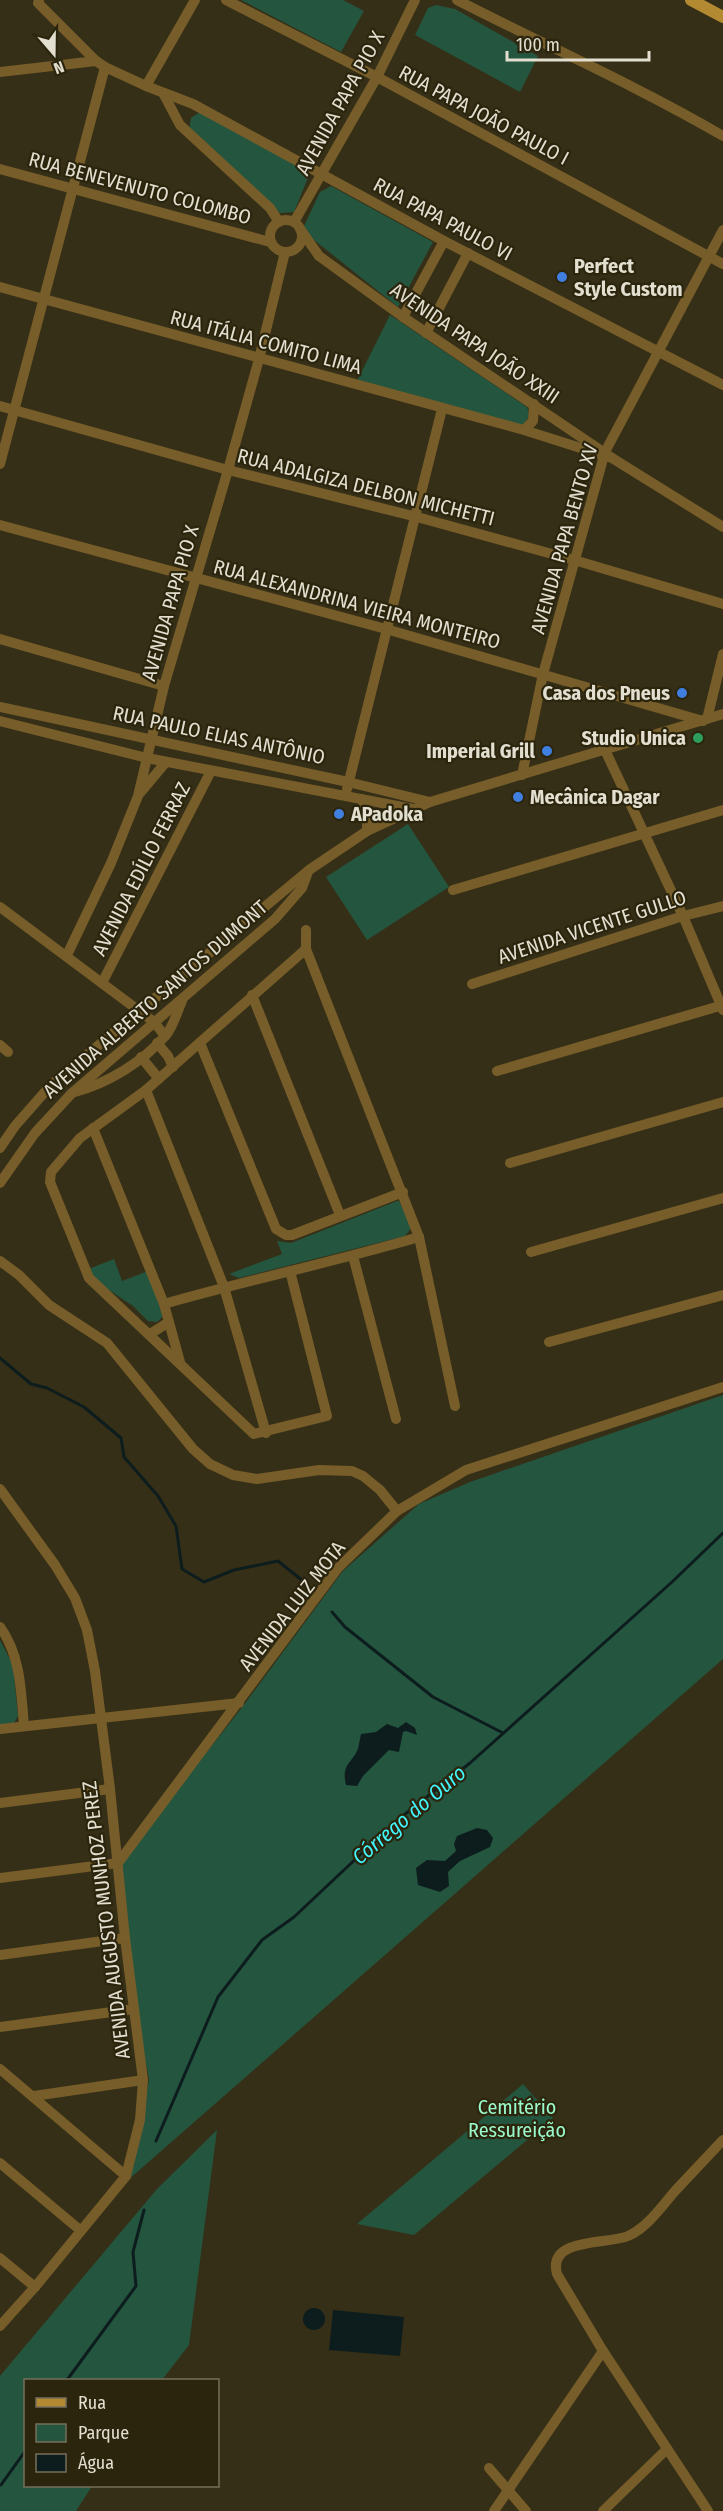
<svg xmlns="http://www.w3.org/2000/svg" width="723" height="2511" font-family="'Fira Sans Condensed',sans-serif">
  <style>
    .green { fill: #24553f }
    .water { fill: #0d1d1e }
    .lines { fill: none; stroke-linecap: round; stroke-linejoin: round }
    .stream { stroke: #0d1d1e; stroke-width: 3 }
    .minor { stroke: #765d29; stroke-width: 10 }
    .major { stroke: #b38a31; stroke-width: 12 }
    .shop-dot { fill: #3f7fe0; stroke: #2c250d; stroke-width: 2 }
    .leisure-dot { fill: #2e9e5b; stroke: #2c250d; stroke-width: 2 }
    .labels { text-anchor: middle; stroke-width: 4.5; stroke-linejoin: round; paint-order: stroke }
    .street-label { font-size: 20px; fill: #e2dfd0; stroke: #2c250d }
    .poi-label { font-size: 20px; font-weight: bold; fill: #e2dfd0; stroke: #2c250d; text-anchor: start }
    .park-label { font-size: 20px; fill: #9bfacb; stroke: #2c250d }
    .water-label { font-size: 21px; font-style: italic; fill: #41f7fd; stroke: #2c250d }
  </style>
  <rect width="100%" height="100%" fill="#362f17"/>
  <g class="green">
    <polygon points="241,0 343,0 364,11 341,52"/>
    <polygon points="436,5 455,9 538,56 520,92 415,35 428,8"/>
    <polygon points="200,112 310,173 294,212 280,213 189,131 191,118"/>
    <polygon points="331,186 433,242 398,307 309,236 304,226 320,192"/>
    <path d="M390,315L527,407C530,415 529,419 522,425L356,383Z"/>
    <polygon points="408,824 449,887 367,940 326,877"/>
    <polygon points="397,1201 399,1201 412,1227 405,1236 239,1278 229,1274 282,1254 277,1241 291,1243"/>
    <polygon points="114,1259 122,1281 148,1271 163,1316 157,1322 148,1321 133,1306 91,1278 86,1270"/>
    <polygon points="723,1395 723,1659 120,2187 134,2165 149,2079 135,2008 119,1864 243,1706 343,1571 419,1504 470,1482"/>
    <polygon points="0,1640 13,1665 18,1716 14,1723 0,1726"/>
    <polygon points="523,2084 553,2118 414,2235 357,2224"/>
    <polygon points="217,2130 189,2345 162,2380 26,2380 26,2486 92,2486 76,2511 0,2511 0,2376 157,2189"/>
  </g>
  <g class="water">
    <path d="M406,1722L415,1728L417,1735L406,1731L403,1732L399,1752L389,1750L363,1776L357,1786L346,1785C341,1765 351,1764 358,1749C359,1744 360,1739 361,1734L376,1732L387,1724L398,1728Z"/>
    <polygon points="477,1828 487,1830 493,1838 490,1847 460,1861 448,1872 449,1886 440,1892 418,1885 416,1868 427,1860 445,1861 456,1851 454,1844 457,1836"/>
    <circle cx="314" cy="2319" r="11"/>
    <polygon points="333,2310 404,2317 400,2356 329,2350"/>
  </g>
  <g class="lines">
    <g class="stream">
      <polyline points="0,1358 31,1384 47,1388 84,1407 121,1438 124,1457 158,1496 176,1526 182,1569 204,1582 234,1570 278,1561 308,1585"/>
      <polyline points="332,1612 345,1627 433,1697 503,1733"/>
      <polyline points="156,2141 218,1997 262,1940 294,1917 395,1822 470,1763 672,1582 723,1533"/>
      <polyline points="67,2380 136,2286 133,2252 144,2210"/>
      <polyline points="1,2485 26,2450"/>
    </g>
    <g class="minor">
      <polyline points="39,0 38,3 96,61 105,67 146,86 193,104 444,241 723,385"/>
      <polyline points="226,0 377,77 723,264"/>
      <path d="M457,0C545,45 637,86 723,136"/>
      <polyline points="0,72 96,61"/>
      <polyline points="146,86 195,0"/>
      <polyline points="163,93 180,125 270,208 279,222"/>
      <polyline points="0,169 270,242"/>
      <circle cx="286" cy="236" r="16"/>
      <polyline points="294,222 377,77 415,0"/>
      <polyline points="300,229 319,256 403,317 612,458 723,527"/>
      <polyline points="0,287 524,430 612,458"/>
      <polyline points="403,317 444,241"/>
      <polyline points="426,333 468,253"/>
      <polyline points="0,406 228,470 417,517 574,560 723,604"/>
      <polyline points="524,430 533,421 534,404"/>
      <polyline points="0,464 105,67"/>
      <polyline points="0,525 386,629 703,721"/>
      <polyline points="0,639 164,686"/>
      <polyline points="0,707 348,782 430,802"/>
      <polyline points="707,719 723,654"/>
      <polyline points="0,721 147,758 413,809"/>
      <polyline points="605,750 683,916 723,1010"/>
      <polyline points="522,775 543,674 605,452 723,230"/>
      <polyline points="347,789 442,409"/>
      <polyline points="140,793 166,762"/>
      <polyline points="362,799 367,811 367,831"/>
      <polyline points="453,890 723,810"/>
      <polyline points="0,907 154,1022 165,1036"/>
      <polyline points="306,930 306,949 419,1237 455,1406"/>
      <polyline points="67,955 111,863 138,796 164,686 228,470 259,359 285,252"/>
      <polyline points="102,983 211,771"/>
      <polyline points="472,984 683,916 723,906"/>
      <polyline points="252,995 340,1215"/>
      <polyline points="157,1043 168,1056 173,1067"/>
      <polyline points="200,1043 276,1229 286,1235 292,1235 403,1192"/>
      <polyline points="0,1045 8,1052"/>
      <polyline points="141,1057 159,1079"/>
      <polyline points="497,1071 723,1005"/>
      <polyline points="146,1090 224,1287 266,1433"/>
      <path d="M75,1092C108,1083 143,1062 166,1035C173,1027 177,1012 182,1001"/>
      <polyline points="93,1128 164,1304 180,1362"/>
      <polyline points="0,1148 15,1126 51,1085 94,1049 309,870 367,831 430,802 723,714"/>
      <polyline points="510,1163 723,1102"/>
      <polyline points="0,1183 35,1133 72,1093 275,919 302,888 308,872"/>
      <polyline points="531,1252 723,1198"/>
      <polyline points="353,1256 396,1419"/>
      <polyline points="0,1261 19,1275 49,1305 107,1343 193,1449 210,1464 233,1475 257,1479 319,1470 352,1471 363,1476 380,1490 397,1511"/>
      <polyline points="290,1271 327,1416 254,1434 89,1278 50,1182 51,1172 80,1138 146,1090 306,949"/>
      <path d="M164,1304C248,1280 334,1262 419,1237"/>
      <polyline points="150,1334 169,1322"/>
      <polyline points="549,1342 723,1295"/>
      <polyline points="0,1489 55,1565 75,1598 87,1630 95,1671 110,1789 125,1938 143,2080 140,2120 126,2176 35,2287 0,2326"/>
      <path d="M0,1627C21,1656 21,1692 24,1726"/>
      <polyline points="0,1729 239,1703"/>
      <polyline points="0,1803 110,1789"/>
      <polyline points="0,1878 118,1863 338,1568 397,1511 466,1470 723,1387"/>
      <polyline points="0,1955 125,1938"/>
      <polyline points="0,2027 134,2009"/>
      <polyline points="0,2069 126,2176"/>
      <polyline points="34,2096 143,2080"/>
      <polyline points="0,2163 80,2230"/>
      <polyline points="0,2258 35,2287"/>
      <polyline points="489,2468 526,2511"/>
      <polyline points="494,2511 603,2351"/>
      <polyline points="603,2511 667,2449"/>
      <path d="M708,2511L603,2351L557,2274C547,2237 607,2245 628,2236C647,2228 662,2206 675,2191C691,2174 707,2157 723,2140"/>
    </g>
    <polyline class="major" points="691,0 723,17"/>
  </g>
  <g class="shop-dot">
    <circle cx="562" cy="277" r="6"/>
    <circle cx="682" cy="693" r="6"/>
    <circle cx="547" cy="751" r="6"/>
    <circle cx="518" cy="797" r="6"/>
    <circle cx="339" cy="814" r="6"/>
  </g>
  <circle class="leisure-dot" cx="698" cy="738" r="6"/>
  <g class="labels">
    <g class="street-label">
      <text transform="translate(340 103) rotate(-61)" y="7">AVENIDA PAPA PIO X</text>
      <text transform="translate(484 115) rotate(28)" y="7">RUA PAPA JOÃO PAULO I</text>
      <text transform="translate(140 188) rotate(15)" y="7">RUA BENEVENUTO COLOMBO</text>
      <text transform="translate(443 219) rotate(28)" y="7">RUA PAPA PAULO VI</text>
      <text transform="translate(266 342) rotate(15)" y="7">RUA ITÁLIA COMITO LIMA</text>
      <text transform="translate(475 343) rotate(34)" y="7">AVENIDA PAPA JOÃO XXIII</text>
      <text transform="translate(366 487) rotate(14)" y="7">RUA ADALGIZA DELBON MICHETTI</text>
      <text transform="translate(564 539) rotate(-74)" y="7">AVENIDA PAPA BENTO XV</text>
      <text transform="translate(170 603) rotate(-74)" y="7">AVENIDA PAPA PIO X</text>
      <text transform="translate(357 604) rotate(15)" y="7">RUA ALEXANDRINA VIEIRA MONTEIRO</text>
      <text transform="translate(219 735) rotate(12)" y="7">RUA PAULO ELIAS ANTÔNIO</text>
      <text transform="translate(141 869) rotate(-63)" y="7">AVENIDA EDÍLIO FERRAZ</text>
      <text transform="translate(592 927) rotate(-18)" y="7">AVENIDA VICENTE GULLO</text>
      <text transform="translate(155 999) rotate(-41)" y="7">AVENIDA ALBERTO SANTOS DUMONT</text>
      <text transform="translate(292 1606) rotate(-52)" y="7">AVENIDA LUIZ MOTA</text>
      <text transform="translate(106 1920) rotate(-97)" y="7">AVENIDA AUGUSTO MUNHOZ PEREZ</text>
    </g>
    <g class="poi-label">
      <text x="574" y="273">Perfect<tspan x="574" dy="23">Style Custom</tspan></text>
      <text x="670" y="700" text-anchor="end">Casa dos Pneus</text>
      <text x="686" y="745" text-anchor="end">Studio Unica</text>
      <text x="535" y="758" text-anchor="end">Imperial Grill</text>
      <text x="530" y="804">Mecânica Dagar</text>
      <text x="351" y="821">APadoka</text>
    </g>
    <g class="park-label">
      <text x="517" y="2114">Cemitério<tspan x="517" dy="23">Ressureição</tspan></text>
    </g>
    <g class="water-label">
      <text transform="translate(409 1815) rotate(-40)" y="7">Córrego do Ouro</text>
    </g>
  </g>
  <rect x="24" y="2379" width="195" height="108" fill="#2c250d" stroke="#756f5b" stroke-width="1.5"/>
  <rect x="36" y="2398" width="30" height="9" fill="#b38a31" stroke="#756f5b" stroke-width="1.5"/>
  <text x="78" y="2409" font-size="18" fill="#e2dfd0">Rua</text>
  <rect x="36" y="2424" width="30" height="18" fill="#24553f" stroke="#756f5b" stroke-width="1.5"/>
  <text x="78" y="2439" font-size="18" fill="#e2dfd0">Parque</text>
  <rect x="36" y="2454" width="30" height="18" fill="#0d1d1e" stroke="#756f5b" stroke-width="1.5"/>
  <text x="78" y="2469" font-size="18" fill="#e2dfd0">Água</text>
  <g transform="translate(54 54) rotate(160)" stroke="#2c250d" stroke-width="4.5" paint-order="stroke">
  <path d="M0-4.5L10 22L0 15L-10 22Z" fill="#e2dfd0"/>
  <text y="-9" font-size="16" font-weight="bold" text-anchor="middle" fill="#e2dfd0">N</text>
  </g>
  <path d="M507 51v9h142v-9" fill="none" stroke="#e2dfd0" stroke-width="3"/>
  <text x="516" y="51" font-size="18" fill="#e2dfd0" stroke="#2c250d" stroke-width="4.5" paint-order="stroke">100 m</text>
</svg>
